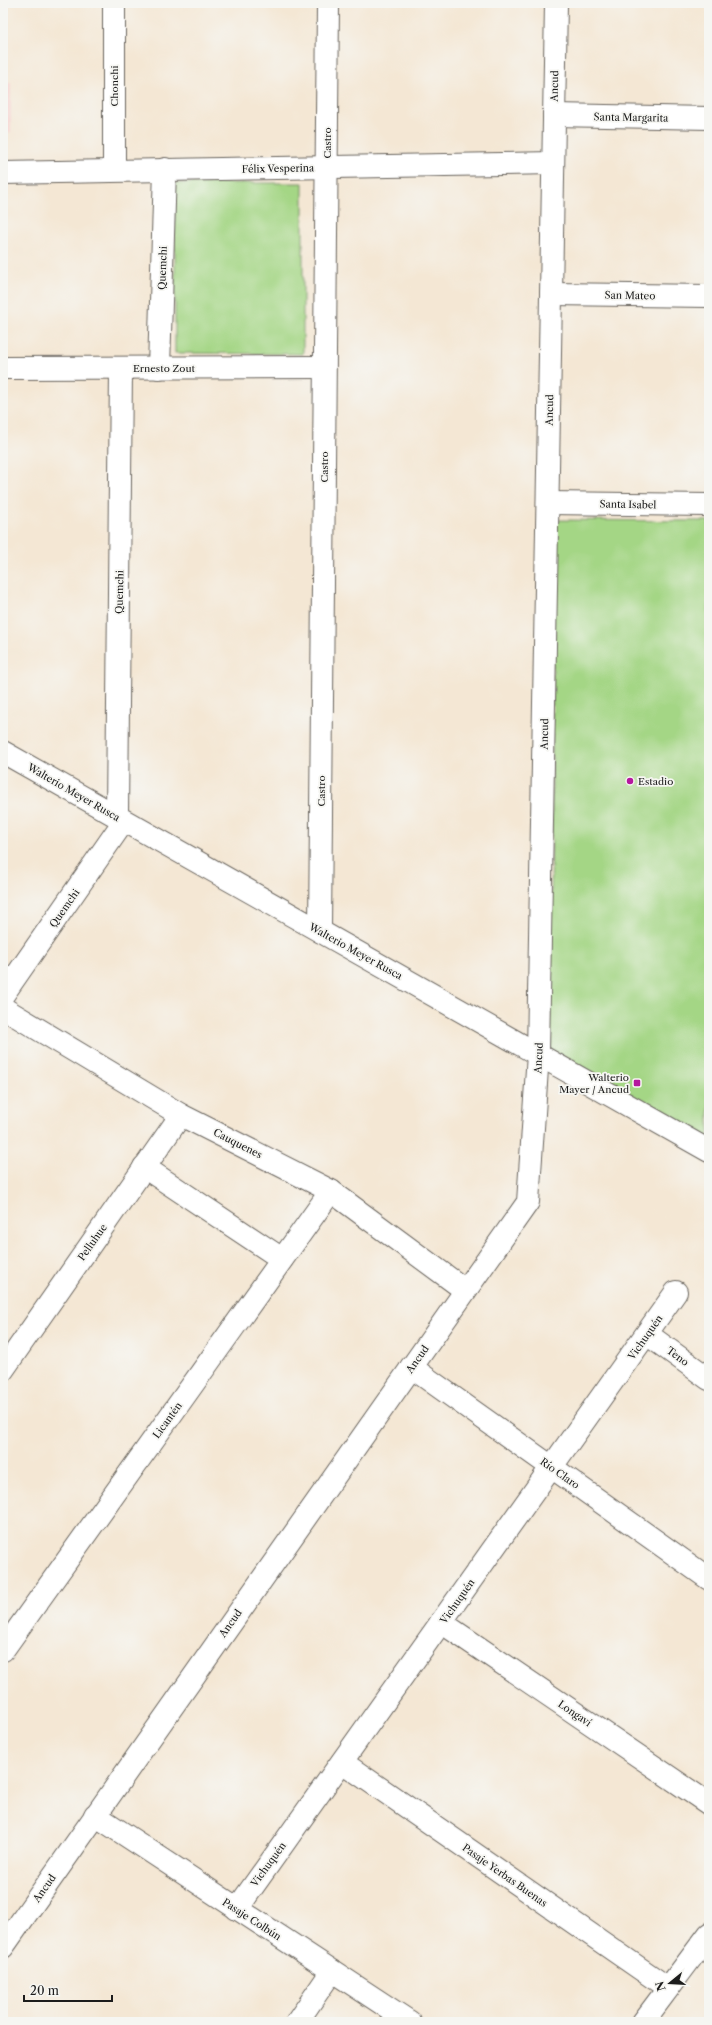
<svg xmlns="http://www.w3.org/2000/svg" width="712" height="2025" font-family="'Libre Caslon Text',serif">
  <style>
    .built { fill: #f7d0cd }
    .green { fill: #a4d685; stroke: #607950 }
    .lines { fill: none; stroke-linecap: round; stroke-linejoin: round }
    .minor-casing { stroke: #68635c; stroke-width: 24 }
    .minor { stroke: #fff; stroke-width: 22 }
    .poi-dot { fill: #b5179e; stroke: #f6f6f2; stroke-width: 1.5 }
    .labels { text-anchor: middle; stroke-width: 3.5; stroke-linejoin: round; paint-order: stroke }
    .street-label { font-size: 10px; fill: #1c1c1c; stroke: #f6f6f2 }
    .poi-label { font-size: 10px; fill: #1c1c1c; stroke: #f6f6f2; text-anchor: start }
  </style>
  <rect width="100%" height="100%" fill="#f6f6f2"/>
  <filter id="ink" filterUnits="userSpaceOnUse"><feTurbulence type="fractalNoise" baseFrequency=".025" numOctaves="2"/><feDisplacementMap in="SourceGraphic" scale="8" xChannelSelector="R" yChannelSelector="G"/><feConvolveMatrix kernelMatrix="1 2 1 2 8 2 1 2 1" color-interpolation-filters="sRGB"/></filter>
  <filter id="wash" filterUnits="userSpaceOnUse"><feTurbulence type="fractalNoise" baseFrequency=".012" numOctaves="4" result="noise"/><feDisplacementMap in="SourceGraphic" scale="16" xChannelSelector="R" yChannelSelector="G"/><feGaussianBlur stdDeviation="0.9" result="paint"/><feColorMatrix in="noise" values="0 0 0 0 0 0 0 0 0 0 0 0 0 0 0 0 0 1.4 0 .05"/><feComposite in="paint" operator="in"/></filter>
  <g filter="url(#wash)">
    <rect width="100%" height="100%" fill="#f4e7d4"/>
    <rect class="built" x="3" y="82" width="8" height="51"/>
    <g class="green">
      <polygon points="175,183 303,183 303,354 175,353"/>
      <polygon points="554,520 709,521 709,1147 550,1059"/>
    </g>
  </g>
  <g filter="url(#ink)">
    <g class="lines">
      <g class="minor-casing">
        <g id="minor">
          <polyline points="554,115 709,118"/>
          <polyline points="114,170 114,3"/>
          <polyline points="3,173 553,163"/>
          <polyline points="551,294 709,296"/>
          <polyline points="3,368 324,367"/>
          <polyline points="159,368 165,169"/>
          <polyline points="548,503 709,505"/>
          <polyline points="3,752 709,1151"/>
          <polyline points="117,816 121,368"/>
          <polyline points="320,931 328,3"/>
          <polyline points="3,995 124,821"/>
          <polyline points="3,1008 181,1115 331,1191 465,1290"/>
          <polyline points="144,1167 282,1259"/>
          <polyline points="647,1334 709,1379"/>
          <polyline points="411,1367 709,1579"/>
          <polyline points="3,1370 181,1115"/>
          <polyline points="441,1622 709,1804"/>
          <polyline points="3,1650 331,1191"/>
          <polyline points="342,1762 668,1988"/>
          <polyline points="95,1815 410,2022"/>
          <polyline points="237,1909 676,1292"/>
          <polyline points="3,1947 528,1202 538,1054 556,3"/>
          <polyline points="297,2022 332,1971"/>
          <polyline points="643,2022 709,1934"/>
        </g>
      </g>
      <use href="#minor" class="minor"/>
    </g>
  </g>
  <g class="poi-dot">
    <circle cx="630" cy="781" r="4"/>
    <rect x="633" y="1079" width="8" height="8" rx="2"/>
  </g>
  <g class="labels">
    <g class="street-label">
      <text transform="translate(114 86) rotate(-90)" y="4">Chonchi</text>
      <text transform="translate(554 86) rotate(-89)" y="4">Ancud</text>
      <text transform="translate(631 117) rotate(1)" y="4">Santa Margarita</text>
      <text transform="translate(327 143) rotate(-90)" y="4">Castro</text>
      <text transform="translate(278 168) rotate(-1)" y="4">Félix Vesperina</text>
      <text transform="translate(162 268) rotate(-88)" y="4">Quemchi</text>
      <text transform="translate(630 295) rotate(1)" y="4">San Mateo</text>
      <text x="164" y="372">Ernesto Zout</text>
      <text transform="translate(549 410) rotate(-89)" y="4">Ancud</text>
      <text transform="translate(324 467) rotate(-90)" y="4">Castro</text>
      <text transform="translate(628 504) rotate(1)" y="4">Santa Isabel</text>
      <text transform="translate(119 592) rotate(-89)" y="4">Quemchi</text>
      <text transform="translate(544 734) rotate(-89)" y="4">Ancud</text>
      <text transform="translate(321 791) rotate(-90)" y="4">Castro</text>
      <text transform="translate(74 792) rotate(30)" y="4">Walterio Meyer Rusca</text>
      <text transform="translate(64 908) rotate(-55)" y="4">Quemchi</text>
      <text transform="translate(356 951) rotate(29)" y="4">Walterio Meyer Rusca</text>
      <text transform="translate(538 1058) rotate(-87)" y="4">Ancud</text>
      <text transform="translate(238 1143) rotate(27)" y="4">Cauquenes</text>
      <text transform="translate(92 1242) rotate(-55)" y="4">Pelluhue</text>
      <text transform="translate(645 1337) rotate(-55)" y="4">Vichuquén</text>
      <text transform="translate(678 1356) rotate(36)" y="4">Teno</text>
      <text transform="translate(417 1359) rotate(-55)" y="4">Ancud</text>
      <text transform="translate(167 1420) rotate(-54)" y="4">Licantén</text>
      <text transform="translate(560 1473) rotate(35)" y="4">Río Claro</text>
      <text transform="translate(457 1601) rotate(-55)" y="4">Vichuquén</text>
      <text transform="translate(230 1623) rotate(-55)" y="4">Ancud</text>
      <text transform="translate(575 1713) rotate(34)" y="4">Longaví</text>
      <text transform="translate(268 1864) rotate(-54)" y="4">Vichuquén</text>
      <text transform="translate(505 1875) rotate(35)" y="4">Pasaje Yerbas Buenas</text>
      <text transform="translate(44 1888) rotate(-55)" y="4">Ancud</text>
      <text transform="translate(252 1919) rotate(33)" y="4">Pasaje Colbún</text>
    </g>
    <g class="poi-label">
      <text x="638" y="785">Estadio</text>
      <text x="629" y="1081" text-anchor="end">Walterio<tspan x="629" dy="12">Mayer / Ancud</tspan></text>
    </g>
  </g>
  <rect width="712" height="2025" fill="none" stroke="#f6f6f2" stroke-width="16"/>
  <g transform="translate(670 1983) rotate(252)" stroke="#f6f6f2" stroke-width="3" paint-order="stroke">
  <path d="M0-3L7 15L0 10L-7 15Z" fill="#1c1c1c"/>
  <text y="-6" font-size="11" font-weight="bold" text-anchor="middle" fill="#1c1c1c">N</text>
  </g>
  <path d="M24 1995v6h88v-6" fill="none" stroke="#1c1c1c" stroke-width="2"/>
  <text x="30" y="1995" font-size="12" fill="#1c1c1c" stroke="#f6f6f2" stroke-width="3" paint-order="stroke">20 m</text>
</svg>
